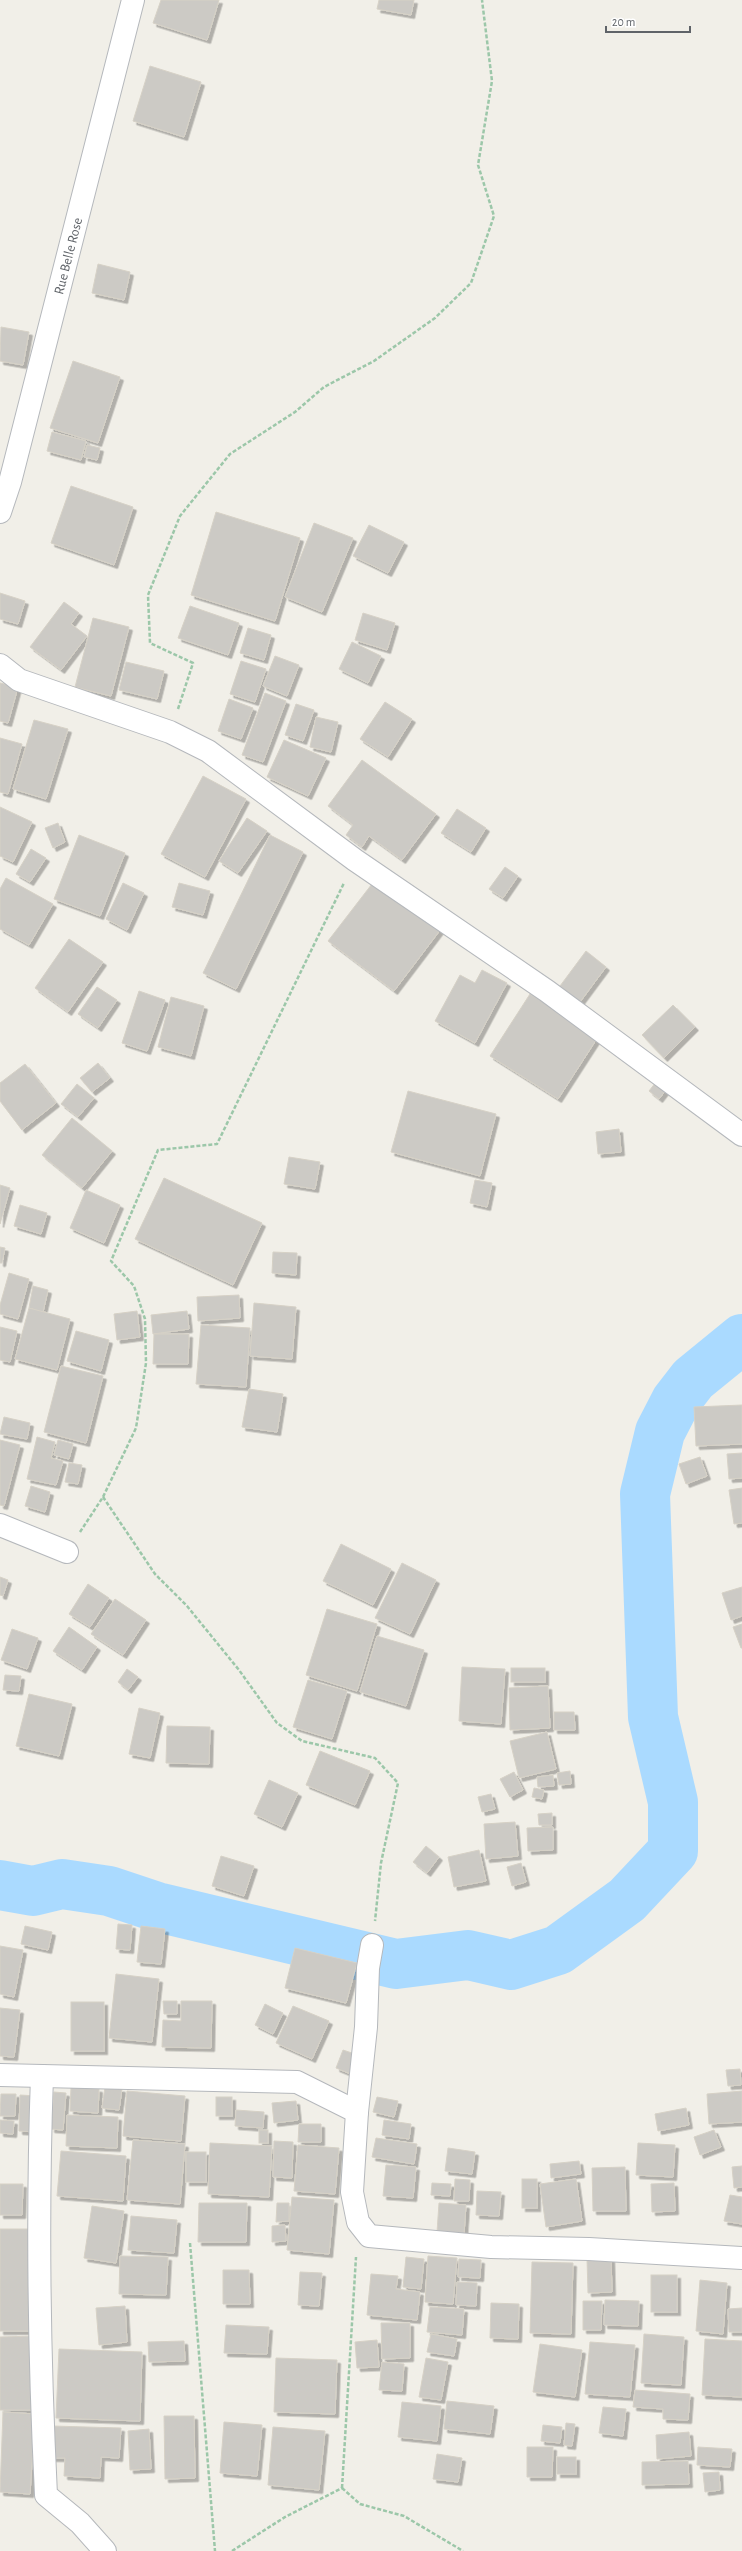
<svg xmlns="http://www.w3.org/2000/svg" width="742" height="2551" font-family="'Alegreya Sans',sans-serif">
  <style>
    .lines { fill: none; stroke-linecap: round; stroke-linejoin: round }
    .river { stroke: #aadaff; stroke-width: 50 }
    .building { fill: #cccac5; stroke: #d6d1c6; filter: url(#shadow) }
    .minor-casing { stroke: #b5b8bc; stroke-width: 24 }
    .path { stroke: #9cc7a9; stroke-width: 2.5; stroke-dasharray: 4 2; stroke-linecap: butt }
    .minor { stroke: #fff; stroke-width: 22 }
    .labels { text-anchor: middle; stroke-width: 4; stroke-linejoin: round; paint-order: stroke }
    .street-label { font-size: 14px; fill: #5f6368; stroke: #fff }
  </style>
  <defs>
    <filter id="shadow"><feDropShadow dx="3.5" dy="3.5" stdDeviation="0" flood-color="#0004"/></filter>
  </defs>
  <rect width="100%" height="100%" fill="#f1efe8"/>
  <g class="lines">
    <polyline class="river" points="0,1885 33,1891 62,1884 109,1891 157,1907 396,1964 468,1955 511,1965 558,1950 627,1900 673,1851 673,1802 653,1717 645,1494 660,1432 676,1401 693,1379 742,1339"/>
  </g>
  <g class="building">
    <polygon points="161,0 219,0 207,40 153,23"/>
    <polygon points="379,0 414,0 411,15 377,9"/>
    <polygon points="150,66 201,82 184,137 133,121"/>
    <polygon points="98,264 130,272 124,300 92,293"/>
    <polygon points="1,327 29,332 23,365 0,361"/>
    <polygon points="73,361 120,377 98,443 50,428"/>
    <polygon points="52,432 86,441 81,460 47,451"/>
    <polygon points="87,445 100,448 97,460 84,457"/>
    <polygon points="71,486 133,507 114,565 51,543"/>
    <polygon points="216,512 300,538 275,621 191,595"/>
    <polygon points="314,523 353,538 322,612 285,597"/>
    <polygon points="369,525 404,542 388,573 353,556"/>
    <polygon points="0,593 25,601 18,624 0,619"/>
    <polygon points="64,602 79,613 71,624 87,636 61,670 30,647"/>
    <polygon points="190,606 239,623 228,655 178,638"/>
    <polygon points="363,613 395,623 387,650 355,640"/>
    <polygon points="93,618 129,627 111,696 75,687"/>
    <polygon points="248,628 271,635 264,660 240,653"/>
    <polygon points="352,642 381,656 368,683 339,669"/>
    <polygon points="275,656 299,665 287,696 263,686"/>
    <polygon points="241,661 266,669 255,702 230,694"/>
    <polygon points="126,662 164,671 157,699 119,690"/>
    <polygon points="0,683 18,687 8,723 0,721"/>
    <polygon points="265,693 286,701 263,762 242,755"/>
    <polygon points="229,699 253,708 241,739 218,731"/>
    <polygon points="385,702 412,719 388,757 360,739"/>
    <polygon points="296,704 314,710 303,741 285,735"/>
    <polygon points="316,717 338,722 331,752 310,747"/>
    <polygon points="34,720 68,729 46,799 13,789"/>
    <polygon points="0,738 22,744 8,794 0,792"/>
    <polygon points="284,740 326,758 308,796 267,777"/>
    <polygon points="362,760 436,814 402,860 369,836 362,847 346,835 353,825 328,806"/>
    <polygon points="203,776 246,799 205,877 161,854"/>
    <polygon points="0,807 32,822 13,862 0,856"/>
    <polygon points="457,809 486,828 471,852 441,833"/>
    <polygon points="247,818 267,831 238,873 219,861"/>
    <polygon points="58,823 65,842 53,848 45,828"/>
    <polygon points="79,835 125,853 100,916 54,899"/>
    <polygon points="270,835 303,852 236,989 203,973"/>
    <polygon points="31,849 46,858 30,882 16,874"/>
    <polygon points="505,867 518,876 503,898 489,889"/>
    <polygon points="6,878 53,904 29,945 0,929 0,889"/>
    <polygon points="375,880 441,929 394,991 328,941"/>
    <polygon points="123,883 144,893 127,930 106,919"/>
    <polygon points="179,883 210,891 203,915 172,907"/>
    <polygon points="69,939 103,962 68,1012 35,988"/>
    <polygon points="586,951 606,967 580,1002 560,986"/>
    <polygon points="482,970 507,983 475,1043 435,1021 460,975 475,983"/>
    <polygon points="97,987 117,1000 98,1028 78,1014"/>
    <polygon points="139,991 165,1000 147,1051 122,1043"/>
    <polygon points="530,994 598,1037 558,1099 490,1056"/>
    <polygon points="171,997 204,1006 191,1056 158,1047"/>
    <polygon points="673,1005 695,1027 664,1058 642,1035"/>
    <polygon points="98,1063 110,1078 92,1092 80,1078"/>
    <polygon points="25,1064 56,1103 22,1130 0,1101 0,1083"/>
    <polygon points="656,1082 666,1090 659,1099 649,1091"/>
    <polygon points="77,1084 94,1098 78,1117 61,1104"/>
    <polygon points="408,1091 496,1114 480,1176 391,1152"/>
    <polygon points="72,1118 112,1151 82,1188 42,1155"/>
    <polygon points="619,1129 621,1152 598,1154 596,1132"/>
    <polygon points="289,1157 320,1162 315,1189 284,1184"/>
    <polygon points="164,1178 262,1223 233,1285 135,1239"/>
    <polygon points="475,1180 492,1183 487,1207 470,1203"/>
    <polygon points="0,1185 10,1188 0,1224"/>
    <polygon points="86,1190 120,1205 104,1243 70,1228"/>
    <polygon points="20,1205 47,1213 41,1234 14,1226"/>
    <polygon points="0,1247 5,1248 2,1263 0,1263"/>
    <polygon points="273,1252 297,1253 296,1275 272,1273"/>
    <polygon points="9,1273 29,1279 18,1319 0,1314 0,1305"/>
    <polygon points="33,1286 48,1290 43,1312 29,1308"/>
    <polygon points="239,1295 240,1318 198,1321 197,1297"/>
    <polygon points="254,1303 296,1307 292,1359 250,1356"/>
    <polygon points="29,1308 70,1319 57,1370 15,1359"/>
    <polygon points="137,1311 140,1337 117,1340 114,1314"/>
    <polygon points="187,1311 189,1329 153,1334 151,1315"/>
    <polygon points="201,1325 250,1328 246,1387 196,1384"/>
    <polygon points="0,1327 17,1331 10,1362 0,1360"/>
    <polygon points="76,1331 109,1340 101,1371 67,1361"/>
    <polygon points="154,1334 189,1334 188,1364 153,1364"/>
    <polygon points="61,1366 103,1376 86,1443 44,1432"/>
    <polygon points="249,1389 283,1394 277,1432 242,1427"/>
    <polygon points="742,1405 742,1444 696,1446 694,1407"/>
    <polygon points="4,1417 30,1423 27,1439 0,1434"/>
    <polygon points="37,1437 55,1442 51,1458 63,1461 56,1485 27,1479"/>
    <polygon points="0,1440 20,1445 4,1506 0,1505"/>
    <polygon points="58,1440 73,1444 69,1459 54,1455"/>
    <polygon points="742,1453 742,1478 729,1479 727,1454"/>
    <polygon points="700,1457 707,1476 686,1484 679,1464"/>
    <polygon points="69,1463 82,1465 78,1484 65,1482"/>
    <polygon points="31,1486 50,1492 45,1512 25,1506"/>
    <polygon points="742,1488 742,1523 734,1524 729,1490"/>
    <polygon points="341,1544 391,1569 373,1605 323,1581"/>
    <polygon points="402,1563 436,1580 410,1634 375,1618"/>
    <polygon points="0,1577 8,1580 3,1596 0,1595"/>
    <polygon points="88,1584 109,1598 90,1627 69,1614"/>
    <polygon points="742,1587 742,1616 731,1620 722,1593"/>
    <polygon points="115,1599 146,1620 123,1655 91,1634"/>
    <polygon points="327,1609 377,1624 357,1691 306,1675"/>
    <polygon points="742,1624 742,1648 741,1648 733,1627"/>
    <polygon points="69,1627 97,1647 82,1670 53,1651"/>
    <polygon points="12,1629 38,1638 27,1669 1,1660"/>
    <polygon points="377,1636 424,1650 406,1706 360,1692"/>
    <polygon points="462,1667 505,1669 501,1724 459,1721"/>
    <rect x="511" y="1668" width="34" height="14"/>
    <polygon points="127,1669 138,1677 128,1690 118,1682"/>
    <polygon points="5,1675 21,1676 19,1691 3,1690"/>
    <polygon points="308,1680 347,1691 332,1739 293,1727"/>
    <polygon points="548,1686 550,1728 510,1730 509,1688"/>
    <polygon points="29,1694 72,1704 59,1756 16,1746"/>
    <polygon points="139,1708 160,1713 150,1758 129,1754"/>
    <polygon points="554,1712 574,1712 575,1730 554,1730"/>
    <polygon points="167,1726 210,1727 209,1764 166,1763"/>
    <polygon points="547,1732 556,1769 519,1778 510,1741"/>
    <polygon points="320,1751 370,1771 355,1805 306,1785"/>
    <polygon points="570,1771 571,1784 559,1785 557,1773"/>
    <polygon points="514,1772 523,1790 510,1797 500,1779"/>
    <polygon points="553,1775 554,1786 538,1787 537,1777"/>
    <polygon points="269,1780 298,1793 282,1827 254,1814"/>
    <polygon points="534,1788 544,1790 542,1799 532,1797"/>
    <polygon points="491,1794 495,1809 482,1812 478,1797"/>
    <polygon points="552,1813 552,1825 539,1825 538,1814"/>
    <polygon points="515,1822 518,1856 486,1859 484,1824"/>
    <polygon points="553,1827 553,1850 528,1851 527,1828"/>
    <polygon points="426,1846 439,1857 427,1873 413,1862"/>
    <polygon points="479,1850 486,1881 454,1887 448,1857"/>
    <polygon points="221,1856 254,1866 244,1896 212,1886"/>
    <polygon points="521,1863 526,1882 512,1886 507,1867"/>
    <polygon points="118,1924 132,1925 130,1950 116,1949"/>
    <polygon points="25,1926 52,1932 48,1950 21,1944"/>
    <polygon points="141,1926 165,1929 161,1964 137,1962"/>
    <polygon points="0,1946 23,1950 14,1997 0,1994"/>
    <polygon points="295,1948 357,1963 346,2003 285,1988"/>
    <polygon points="116,1974 159,1979 152,2042 109,2038"/>
    <polygon points="163,2001 177,2001 177,2014 164,2014"/>
    <polygon points="181,2001 212,2001 211,2048 162,2047 163,2020 181,2021"/>
    <rect x="71" y="2002" width="33" height="49"/>
    <polygon points="265,2004 283,2013 273,2034 255,2025"/>
    <polygon points="293,2006 329,2021 312,2059 276,2043"/>
    <polygon points="0,2008 20,2010 14,2057 0,2056"/>
    <polygon points="343,2050 358,2055 351,2074 336,2068"/>
    <polygon points="740,2069 741,2085 728,2086 726,2070"/>
    <polygon points="71,2087 99,2089 98,2113 70,2111"/>
    <polygon points="105,2087 122,2089 119,2110 102,2108"/>
    <polygon points="127,2091 185,2096 181,2141 123,2136"/>
    <polygon points="742,2091 742,2122 709,2124 707,2094"/>
    <polygon points="54,2092 66,2093 63,2130 51,2129"/>
    <polygon points="1,2094 16,2094 15,2116 0,2116"/>
    <polygon points="20,2095 38,2096 37,2132 19,2131"/>
    <rect x="216" y="2097" width="16" height="19"/>
    <polygon points="377,2097 398,2101 394,2117 373,2112"/>
    <polygon points="296,2101 298,2120 274,2123 272,2103"/>
    <polygon points="686,2108 689,2125 658,2131 655,2114"/>
    <polygon points="236,2110 264,2112 263,2128 235,2126"/>
    <polygon points="67,2115 118,2117 117,2148 66,2146"/>
    <polygon points="0,2120 14,2121 13,2134 0,2133"/>
    <polygon points="384,2120 411,2124 409,2139 382,2135"/>
    <polygon points="299,2124 321,2124 321,2142 298,2142"/>
    <rect x="259" y="2130" width="9" height="13"/>
    <polygon points="714,2130 721,2147 700,2155 694,2137"/>
    <polygon points="376,2138 417,2144 414,2164 372,2157"/>
    <polygon points="133,2140 185,2144 180,2204 127,2200"/>
    <polygon points="274,2141 293,2142 292,2178 273,2177"/>
    <polygon points="210,2143 272,2146 269,2197 208,2194"/>
    <polygon points="638,2143 675,2145 673,2177 636,2175"/>
    <polygon points="298,2145 339,2148 335,2194 294,2191"/>
    <polygon points="448,2148 475,2152 472,2174 445,2171"/>
    <polygon points="61,2151 126,2156 123,2201 57,2196"/>
    <rect x="186" y="2152" width="20" height="30"/>
    <polygon points="579,2161 581,2174 551,2178 550,2164"/>
    <polygon points="386,2165 416,2167 413,2198 383,2196"/>
    <polygon points="742,2166 742,2187 734,2188 732,2167"/>
    <polygon points="625,2167 626,2211 593,2211 592,2168"/>
    <polygon points="455,2179 470,2180 469,2201 454,2201"/>
    <rect x="522" y="2179" width="15" height="29"/>
    <polygon points="576,2179 582,2221 546,2227 540,2184"/>
    <polygon points="432,2183 451,2184 450,2196 431,2195"/>
    <polygon points="674,2183 675,2211 652,2212 651,2184"/>
    <polygon points="0,2184 23,2184 22,2215 0,2215"/>
    <polygon points="477,2191 501,2192 499,2216 476,2215"/>
    <polygon points="730,2195 742,2197 742,2224 724,2221"/>
    <polygon points="292,2197 334,2200 329,2254 287,2250"/>
    <polygon points="199,2203 247,2203 246,2242 198,2242"/>
    <polygon points="277,2203 289,2203 289,2221 276,2222"/>
    <polygon points="439,2203 466,2205 464,2234 437,2232"/>
    <polygon points="92,2206 124,2211 116,2263 84,2258"/>
    <polygon points="131,2216 177,2220 174,2253 128,2250"/>
    <polygon points="285,2225 286,2241 272,2242 272,2226"/>
    <polygon points="0,2229 33,2229 32,2331 0,2331"/>
    <polygon points="120,2256 168,2257 166,2295 119,2294"/>
    <polygon points="428,2256 457,2258 453,2304 425,2302"/>
    <polygon points="406,2257 424,2259 421,2289 403,2287"/>
    <polygon points="611,2258 612,2292 588,2293 587,2259"/>
    <polygon points="459,2259 481,2260 480,2278 458,2277"/>
    <polygon points="532,2262 573,2263 571,2334 530,2333"/>
    <polygon points="223,2270 249,2270 250,2304 223,2304"/>
    <polygon points="300,2272 322,2273 319,2306 298,2305"/>
    <polygon points="371,2274 398,2276 396,2289 420,2292 417,2320 367,2315"/>
    <rect x="651" y="2275" width="26" height="37"/>
    <polygon points="700,2280 727,2283 723,2334 696,2331"/>
    <polygon points="457,2282 477,2283 476,2306 456,2305"/>
    <polygon points="605,2300 639,2301 638,2326 604,2325"/>
    <polygon points="583,2301 602,2301 601,2330 583,2330"/>
    <polygon points="491,2303 519,2304 518,2339 490,2338"/>
    <polygon points="125,2306 127,2342 99,2345 96,2308"/>
    <polygon points="430,2307 464,2309 462,2335 427,2332"/>
    <polygon points="742,2308 742,2332 729,2332 728,2309"/>
    <polygon points="381,2323 410,2323 410,2358 382,2359"/>
    <polygon points="226,2325 269,2327 267,2354 224,2353"/>
    <polygon points="431,2334 457,2339 454,2356 427,2352"/>
    <polygon points="644,2334 684,2337 681,2385 641,2383"/>
    <polygon points="34,2336 34,2410 0,2410 0,2337"/>
    <polygon points="705,2339 742,2341 742,2397 702,2395"/>
    <polygon points="377,2340 379,2367 357,2368 355,2342"/>
    <polygon points="184,2341 185,2361 149,2362 148,2342"/>
    <polygon points="590,2342 635,2345 630,2397 585,2394"/>
    <polygon points="540,2344 582,2350 575,2397 533,2392"/>
    <polygon points="59,2349 142,2352 140,2421 56,2418"/>
    <polygon points="276,2358 337,2360 335,2414 274,2412"/>
    <polygon points="426,2358 448,2362 441,2400 419,2397"/>
    <polygon points="382,2362 404,2364 402,2391 379,2390"/>
    <polygon points="635,2390 690,2394 688,2420 663,2419 663,2409 633,2407"/>
    <polygon points="447,2401 494,2406 490,2434 444,2429"/>
    <polygon points="402,2402 441,2406 437,2441 398,2437"/>
    <polygon points="603,2407 626,2409 623,2436 599,2433"/>
    <polygon points="3,2412 35,2414 30,2494 0,2492"/>
    <polygon points="164,2416 194,2416 195,2478 165,2479"/>
    <polygon points="224,2422 262,2425 257,2476 220,2473"/>
    <polygon points="566,2423 575,2424 572,2446 564,2445"/>
    <polygon points="543,2425 562,2427 560,2443 541,2441"/>
    <polygon points="53,2426 121,2428 119,2458 101,2457 100,2478 64,2476 65,2458 52,2458"/>
    <polygon points="273,2427 325,2431 319,2490 268,2485"/>
    <polygon points="149,2429 151,2469 130,2470 128,2431"/>
    <polygon points="689,2432 691,2456 657,2459 656,2435"/>
    <polygon points="527,2447 553,2447 552,2477 527,2477"/>
    <polygon points="698,2447 732,2449 730,2467 697,2465"/>
    <polygon points="437,2454 462,2458 458,2482 433,2479"/>
    <rect x="557" y="2457" width="19" height="17"/>
    <polygon points="688,2461 689,2484 642,2485 642,2462"/>
    <polygon points="719,2472 720,2490 705,2492 703,2473"/>
  </g>
  <g class="lines">
    <g class="minor-casing">
      <g id="minor">
        <path id="s1" d="M0,512L10,482L133,0"/>
        <polyline points="0,665 19,680 170,732 208,751 355,860 547,991 742,1135"/>
        <polyline points="0,1525 67,1552"/>
        <polyline points="0,2075 297,2082 357,2112 352,2192 358,2222 369,2236 491,2247 589,2249 742,2258"/>
        <path d="M42,2076C37,2215 39,2355 46,2495L80,2523L105,2551"/>
        <polyline points="357,2112 366,2027 368,1968 372,1945"/>
      </g>
    </g>
    <g class="path">
      <polyline points="178,709 193,663 150,643 148,595 180,516 230,454 295,412 324,387 374,361 435,318 471,283 494,216 478,165 492,81 482,0"/>
      <polyline points="103,1497 155,1574 187,1606 239,1670 277,1723 302,1741 375,1758 398,1783 381,1863 375,1921"/>
      <polyline points="80,1532 103,1497 136,1428 146,1363 145,1319 134,1286 111,1261 158,1150 217,1144 344,883"/>
      <polyline points="190,2243 215,2551"/>
      <polyline points="342,2488 356,2257"/>
      <polyline points="342,2488 360,2504 404,2516 463,2551"/>
      <polyline points="232,2551 285,2517 342,2488"/>
    </g>
    <use href="#minor" class="minor"/>
  </g>
  <g class="labels">
    <g class="street-label">
      <text dy="5" stroke="none"><textPath href="#s1" startOffset="265">Rue Belle Rose</textPath></text>
    </g>
  </g>
  <path d="M606 26v6h84v-6" fill="none" stroke="#5f6368" stroke-width="2"/>
  <text x="612" y="26" font-size="12" fill="#5f6368" stroke="#ffffff" stroke-width="3" paint-order="stroke">20 m</text>
</svg>
